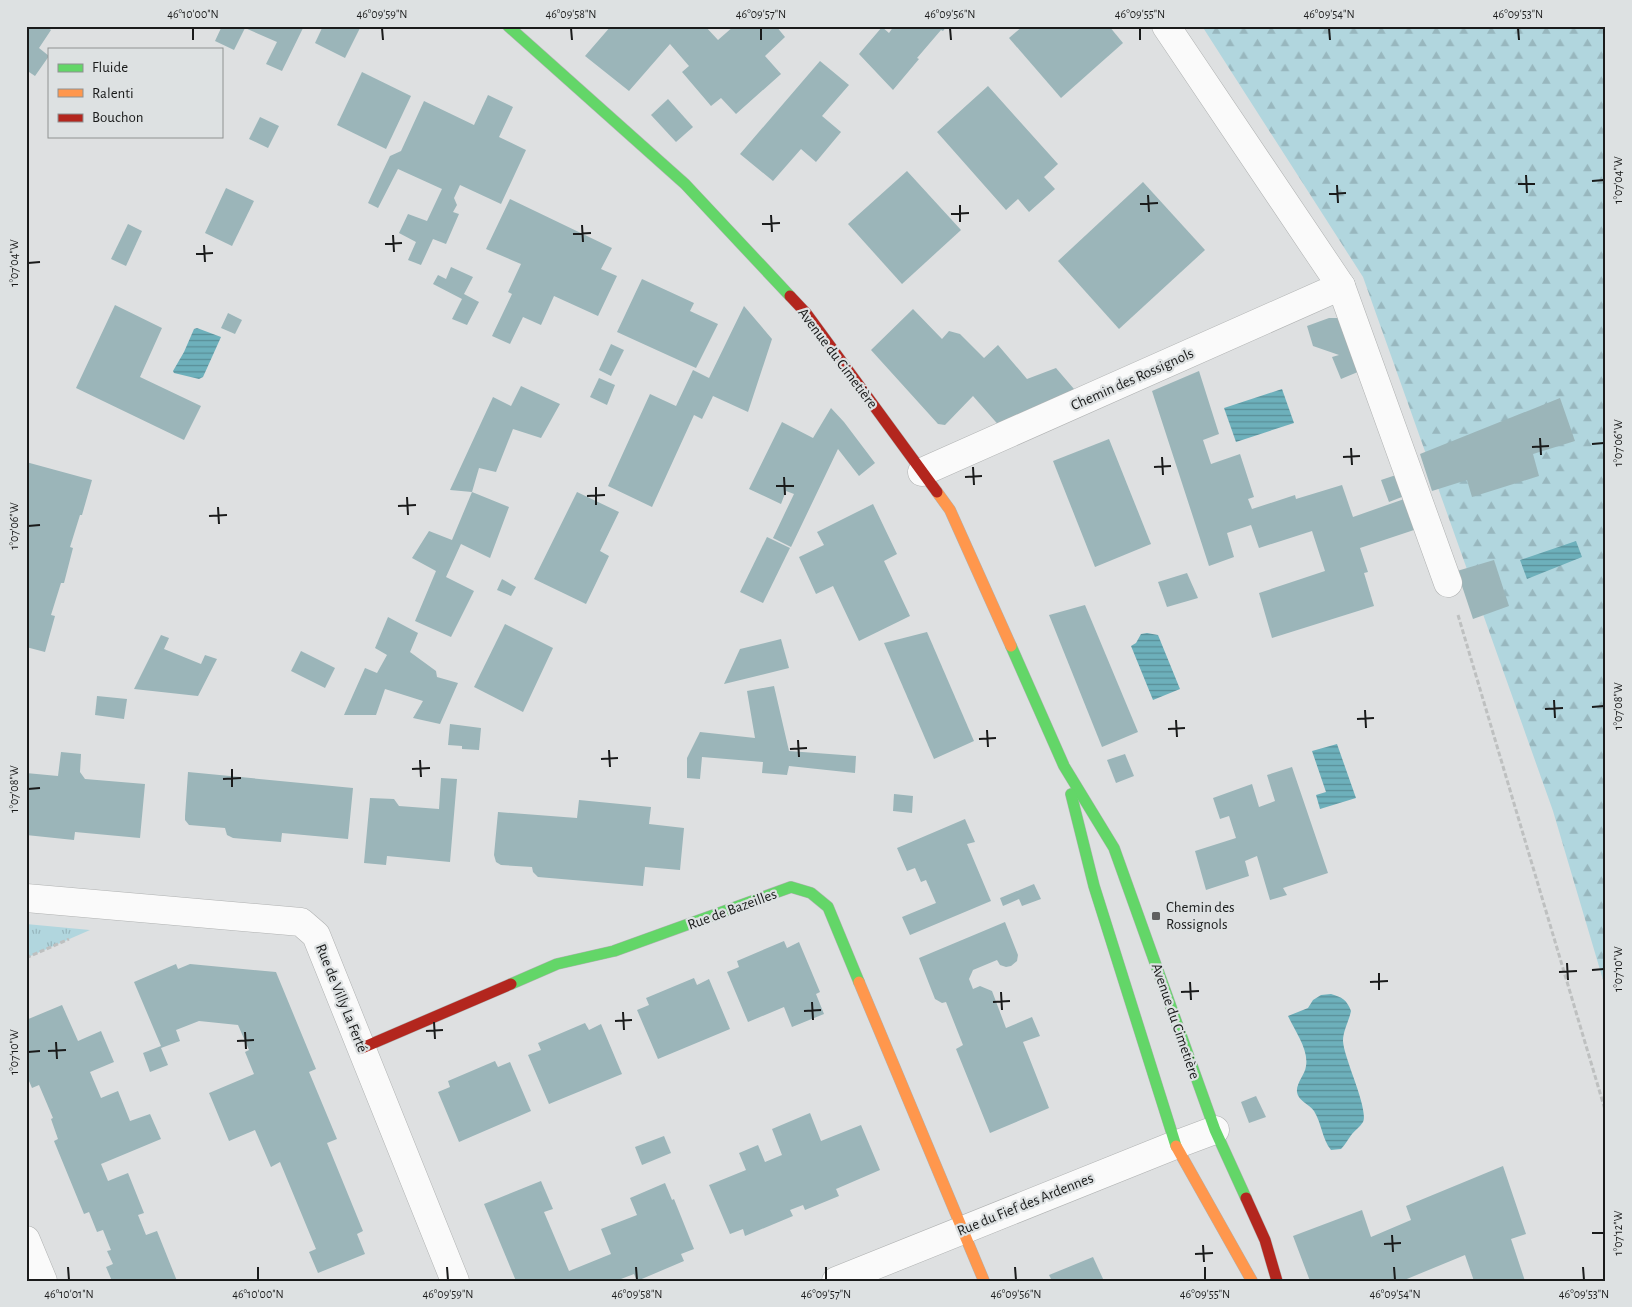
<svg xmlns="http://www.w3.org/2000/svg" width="1632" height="1307" font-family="'Alegreya Sans',sans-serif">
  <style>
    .grass { fill: url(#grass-tufts) }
    .forest { fill: url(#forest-firs) }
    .water { fill: url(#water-rules) }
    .building { fill: #9bb5b9 }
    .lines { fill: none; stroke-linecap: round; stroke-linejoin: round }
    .street-casing { stroke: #b0b2b2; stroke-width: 29 }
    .fast-casing { stroke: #b0b2b2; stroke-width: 12 }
    .slow-casing { stroke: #b0b2b2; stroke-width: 12 }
    .jam-casing { stroke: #b0b2b2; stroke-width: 12 }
    .path { stroke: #bec0c0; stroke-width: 3; stroke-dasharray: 5 2.5; stroke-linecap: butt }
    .street { stroke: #fafafa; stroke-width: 28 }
    .fast { stroke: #63d668; stroke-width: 11 }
    .slow { stroke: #ff974d; stroke-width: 11 }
    .jam { stroke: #b3261e; stroke-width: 11 }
    .ticks { fill: none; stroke: #1a1b1b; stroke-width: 2 }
    .poi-dot { fill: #5f6060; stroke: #dde1e2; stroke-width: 2 }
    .labels { text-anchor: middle; stroke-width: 4.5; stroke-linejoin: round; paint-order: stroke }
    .street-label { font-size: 15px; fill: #1a1b1b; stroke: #dde1e2 }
    .poi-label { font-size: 15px; fill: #1a1b1b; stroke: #dde1e2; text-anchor: start }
    .neatline { fill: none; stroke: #1a1b1b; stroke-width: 2 }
    .ticks-label { font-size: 12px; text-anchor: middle; fill: #1a1b1b }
  </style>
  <defs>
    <pattern id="grass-tufts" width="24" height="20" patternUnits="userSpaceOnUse" patternTransform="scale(1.25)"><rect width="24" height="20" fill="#b1d6de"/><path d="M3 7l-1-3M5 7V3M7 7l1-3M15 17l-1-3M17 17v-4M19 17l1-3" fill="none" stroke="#98b7be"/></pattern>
    <pattern id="forest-firs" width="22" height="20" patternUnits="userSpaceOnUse" patternTransform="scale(1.25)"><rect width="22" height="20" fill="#b1d6de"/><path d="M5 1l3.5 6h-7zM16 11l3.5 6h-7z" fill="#98b7be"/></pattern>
    <pattern id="water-rules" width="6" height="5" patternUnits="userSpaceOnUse" patternTransform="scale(1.25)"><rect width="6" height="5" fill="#6db0bb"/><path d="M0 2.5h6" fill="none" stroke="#598e97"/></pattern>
  </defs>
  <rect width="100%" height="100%" fill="#dee0e1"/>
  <polygon class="grass" points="26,924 90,930 26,958"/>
  <polygon class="forest" points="1202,26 1606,26 1606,990 1553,811 1363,277"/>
  <g class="water">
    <polygon points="197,328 221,337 203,377 199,379 174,373 173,371 184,352 194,329"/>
    <polygon points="1282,389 1294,423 1236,442 1224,408"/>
    <polygon points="1576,541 1582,557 1527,579 1520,560"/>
    <polygon points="1147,633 1158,635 1180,689 1153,700 1131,646 1136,643 1141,634"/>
    <polygon points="1337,744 1356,798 1320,809 1316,795 1326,792 1312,751"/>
    <path d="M1331,994C1342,997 1347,1000 1351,1011C1349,1021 1343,1031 1343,1041C1344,1059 1369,1109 1363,1122C1360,1127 1355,1130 1352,1134C1348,1139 1345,1145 1341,1149L1331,1150C1322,1139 1322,1124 1314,1111C1309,1104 1298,1101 1297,1092C1296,1083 1305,1075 1306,1066C1309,1050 1295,1031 1288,1016L1308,1008L1313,1000L1321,995Z"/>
  </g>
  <g class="building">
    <polygon points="26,26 45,26 51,30 39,48 49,56 35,76 26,70"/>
    <polygon points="222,26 304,26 282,71 266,64 277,42 245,28 234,50 215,41"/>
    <polygon points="323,26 361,26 345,58 315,43"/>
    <polygon points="611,26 705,26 718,40 734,26 776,26 785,37 765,56 781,74 736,114 721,98 711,106 682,72 689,66 670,44 629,91 585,56"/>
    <polygon points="894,26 947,26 943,31 941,30 917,58 919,59 893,90 859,54 882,27 889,33"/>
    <polygon points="1023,26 1109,26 1123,43 1061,98 1009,38"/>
    <polygon points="820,61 849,85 822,116 841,132 816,162 801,149 773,181 740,154"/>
    <polygon points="362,72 411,96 386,149 337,125"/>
    <polygon points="988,86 1058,164 1044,177 1055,189 1029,212 1018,199 1006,210 937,132"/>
    <polygon points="488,95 513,107 499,137 526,150 501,204 460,185 454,198 457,205 453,212 459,214 446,244 433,239 421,265 408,260 416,242 399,233 408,214 427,221 442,189 398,169 378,208 368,203 381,175 390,156 401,151 424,101 474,125"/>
    <polygon points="668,99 693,127 676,142 651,115"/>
    <polygon points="260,117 279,126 268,148 249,139"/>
    <polygon points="907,171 961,230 902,284 848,224"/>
    <polygon points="1143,182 1205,250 1119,329 1058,261"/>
    <polygon points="226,188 254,201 232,246 205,233"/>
    <polygon points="510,199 612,248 601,269 617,276 598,316 554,296 541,325 523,317 510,344 492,336 512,294 508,292 521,264 486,249"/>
    <polygon points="128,224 142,231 126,266 111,259"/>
    <polygon points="451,267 473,277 464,294 479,302 467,325 452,319 462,299 433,284 438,275 446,279"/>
    <polygon points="642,279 694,303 690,311 718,324 696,368 617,332"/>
    <polygon points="115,305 162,328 140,377 201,406 184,440 76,388"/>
    <polygon points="744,306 772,339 748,412 713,396 702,419 694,415 652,507 608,486 650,394 676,406 693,370 709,378"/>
    <polygon points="913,309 942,339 949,331 960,334 984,358 998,345 1027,379 1056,368 1080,396 1002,429 973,396 945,425 938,424 871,350"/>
    <polygon points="228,313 242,320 235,334 221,328"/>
    <polygon points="1329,318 1339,318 1365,369 1341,379 1332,357 1339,355 1313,346 1307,326"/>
    <polygon points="611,344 624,350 611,376 599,370"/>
    <polygon points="1199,371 1219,434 1203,440 1211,464 1240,454 1254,497 1248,499 1252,509 1295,495 1296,499 1342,485 1353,517 1407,498 1417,529 1360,548 1368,572 1364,573 1374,606 1272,638 1259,593 1325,571 1312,531 1259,548 1251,525 1227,533 1234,557 1209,566 1152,391"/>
    <polygon points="599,378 615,385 607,405 590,397"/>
    <polygon points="521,386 560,404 541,438 513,429 496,472 479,468 472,492 509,507 490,558 461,544 446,577 474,591 451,637 415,621 436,571 412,558 429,531 452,540 472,492 450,490 493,397 511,406"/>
    <polygon points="1560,398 1575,441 1533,454 1539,476 1472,497 1467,480 1432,491 1420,454"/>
    <polygon points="831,408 844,422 875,463 859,476 838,449 791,547 773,538 794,494 786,491 781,504 749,489 782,422 813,438"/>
    <polygon points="1109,439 1151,544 1095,567 1053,461"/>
    <polygon points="26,462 92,480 82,515 80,515 70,547 73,548 64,583 61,583 51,615 55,616 45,652 26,647"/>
    <polygon points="1399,474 1407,495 1389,502 1381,480"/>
    <polygon points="577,492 619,512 600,551 609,556 586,604 534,579"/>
    <polygon points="873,504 897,554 884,561 910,616 859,641 833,586 816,594 799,557 824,545 817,532"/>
    <polygon points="767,537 790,548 763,603 740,592"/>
    <polygon points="1494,560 1509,606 1473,619 1457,571"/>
    <polygon points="1187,573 1198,598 1167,607 1158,582"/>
    <polygon points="502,579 516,587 511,596 497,590"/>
    <polygon points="1085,605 1138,732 1102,747 1049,615"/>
    <polygon points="388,617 418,633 410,652 436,671 437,677 458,683 440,724 413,718 423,701 385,689 376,715 344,715 365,668 377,673 387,655 375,648"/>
    <polygon points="505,624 553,648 523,712 474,687"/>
    <polygon points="927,632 974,741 934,759 884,643"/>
    <polygon points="161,635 169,638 164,649 201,664 205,655 217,659 198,696 134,689"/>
    <polygon points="781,639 789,668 724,684 740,649"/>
    <polygon points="301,651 335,668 325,688 291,671"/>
    <polygon points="774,686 789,751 856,756 855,773 789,766 787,775 762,773 763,762 702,757 700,779 687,778 687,758 700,732 755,738 747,691"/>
    <polygon points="97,696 127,699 124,719 95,715"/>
    <polygon points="450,724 481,728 479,750 462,749 462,746 448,745"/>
    <polygon points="61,752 81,754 80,772 85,779 145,784 140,838 75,832 74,840 26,835 26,773 58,776"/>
    <polygon points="1125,754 1134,776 1116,783 1107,760"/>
    <polygon points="1292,767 1328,873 1283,888 1287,895 1270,900 1257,856 1245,861 1249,876 1206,890 1195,851 1236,838 1229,816 1220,819 1213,798 1252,784 1259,807 1275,801 1267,775"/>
    <polygon points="188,772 353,788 348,839 282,833 281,842 233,838 227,835 225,828 189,825 185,820 185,816"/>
    <polygon points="441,778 457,779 450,862 387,856 386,865 364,863 370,798 394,799 399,806 439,809"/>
    <polygon points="894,794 913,796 912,813 893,811"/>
    <polygon points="579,800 651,807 649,824 684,828 680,870 645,867 643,886 538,877 533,872 532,867 501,865 496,862 494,855 498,812 577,818"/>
    <polygon points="965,819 975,842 967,844 991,901 910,935 902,917 936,903 926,880 921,882 915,868 907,871 897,848"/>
    <polygon points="1034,884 1041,899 1022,906 1019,899 1003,906 1000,898"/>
    <polygon points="1005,922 1018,955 1017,961 1011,966 1006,967 1000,965 997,960 973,970 969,979 973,989 980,986 992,991 1006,1028 1032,1017 1040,1036 1023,1042 1049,1108 990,1133 956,1049 963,1045 946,1002 942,1003 935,999 919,958"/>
    <polygon points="784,941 787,948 799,942 820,992 816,994 824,1014 792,1027 784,1007 748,1022 727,972 739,967 737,961"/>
    <polygon points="176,964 178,969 190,964 276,972 316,1069 309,1072 337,1139 327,1143 363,1231 357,1234 365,1254 318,1273 309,1252 316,1249 280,1162 271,1167 255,1130 229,1141 209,1093 254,1074 245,1052 249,1050 238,1025 199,1021 176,1030 180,1041 161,1048 168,1065 150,1072 143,1053 161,1046 134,982"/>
    <polygon points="694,978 697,985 709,979 730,1029 658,1059 637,1010 649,1005 646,998"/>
    <polygon points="62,1005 78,1041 101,1031 114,1062 90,1072 101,1098 118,1091 130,1121 150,1114 161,1139 101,1164 108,1181 128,1173 144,1213 138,1215 146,1235 157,1231 177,1281 112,1281 106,1267 113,1264 107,1251 111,1250 103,1230 97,1232 89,1212 84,1214 54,1141 58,1139 51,1119 53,1118 39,1085 32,1088 26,1074 26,1020"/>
    <polygon points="585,1023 589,1030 601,1024 622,1074 549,1104 528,1055 541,1050 538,1043"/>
    <polygon points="495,1061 498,1067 510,1062 531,1111 459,1142 438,1092 450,1087 448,1081"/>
    <polygon points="1256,1096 1266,1117 1249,1123 1241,1102"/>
    <polygon points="810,1113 821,1141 861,1125 880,1170 836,1189 839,1196 805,1210 803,1205 790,1210 793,1216 745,1236 743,1229 730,1234 709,1185 746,1170 739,1153 758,1145 765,1162 782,1155 772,1129"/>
    <polygon points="664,1136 671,1153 642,1165 635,1147"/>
    <polygon points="1503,1166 1526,1234 1511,1239 1525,1281 1474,1281 1465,1255 1402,1281 1310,1281 1293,1236 1362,1210 1371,1237 1411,1220 1406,1206"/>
    <polygon points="541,1181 553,1209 544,1212 569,1271 611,1254 601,1229 637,1215 630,1198 665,1183 672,1200 674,1199 694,1249 681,1254 684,1261 637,1281 634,1274 621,1279 622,1281 516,1281 484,1204"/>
    <polygon points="1093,1257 1104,1281 1052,1281 1049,1275"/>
  </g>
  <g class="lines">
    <g class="street-casing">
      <g id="street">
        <polyline points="1341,286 1448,583"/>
        <polyline points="922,472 1341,286 1166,26"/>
        <polyline points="26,898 301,922 316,935 455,1281"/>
        <polyline points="26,1240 43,1281"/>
        <polyline points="836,1281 1175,1145 1215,1130"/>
      </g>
    </g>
    <g class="fast-casing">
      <g id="fast">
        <polyline points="508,26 685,184 790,296"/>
        <polyline points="1011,646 1064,766 1114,848 1215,1130 1246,1198"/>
        <polyline points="1071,794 1094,886 1176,1146"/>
        <polyline points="511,984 557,964 614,951 791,887 811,893 828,907 859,982"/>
      </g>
    </g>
    <g class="slow-casing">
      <g id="slow">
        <polyline points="937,492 950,510 1011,646"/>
        <polyline points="859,982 984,1281"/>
        <polyline points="1176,1146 1252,1281"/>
      </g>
    </g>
    <g class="jam-casing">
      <g id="jam">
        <polyline points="790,296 806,313 937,492"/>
        <polyline points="362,1048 511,984"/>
        <polyline points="1246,1198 1265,1240 1277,1281"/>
      </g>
    </g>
    <g class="path">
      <polyline points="1458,615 1606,1113"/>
      <polyline points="26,958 69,939"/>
    </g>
    <use href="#street" class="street"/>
    <use href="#fast" class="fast"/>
    <use href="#slow" class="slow"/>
    <use href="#jam" class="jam"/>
  </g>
  <path class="ticks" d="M193,28V40M382,28L383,40M571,28L572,40M761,28V40M950,28L951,40M1140,28V40M1329,28L1330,40M1518,28L1519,40M1526,175L1527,193M1592,181L1604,180M1518,184H1535M1337,185L1338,203M1329,194L1346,193M1148,195L1149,212M1140,204L1158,203M960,205V222M951,214L969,213M771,215L772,232M762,224L780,223M582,225L583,242M573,234L591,233M393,235L394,252M385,244L402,243M204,245L205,262M196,254L213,253M28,263L40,262M1540,438L1541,455M1592,444L1604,443M1532,447L1549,446M1351,448L1352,465M1162,457L1163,475M1343,457L1360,456M973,467L974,485M1154,467L1171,466M784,477L785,495M965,477L982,476M776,486H794M596,487V505M587,496L605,495M407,497L408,515M398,506L416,505M218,507L219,524M209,516L227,515M28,526L40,525M1554,700L1555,718M1592,707L1604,706M1545,709L1563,708M1365,710L1366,728M1357,719L1374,718M1176,720L1177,737M1168,729L1185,728M987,730L988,747M979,739L996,738M798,740L799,757M790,749L807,748M609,750L610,767M601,759L618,758M420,760L421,777M232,769V787M412,769L430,768M223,779L241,778M28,789L40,788M1567,963L1568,980M1592,970L1604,969M1559,972L1577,971M1379,973V990M1190,982L1191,1000M1370,982L1388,981M1001,992L1002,1010M1181,992L1199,991M812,1002L813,1020M993,1002L1010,1001M804,1011L821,1010M623,1012L624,1030M615,1021L632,1020M434,1022L435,1039M426,1031L443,1030M245,1032L246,1049M237,1041L254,1040M56,1042L57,1059M48,1051L66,1050M28,1052L40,1051M1592,1233H1604M1392,1235L1393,1252M1384,1244L1401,1243M1203,1245L1204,1262M1195,1254L1213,1253M68,1267L69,1280M258,1267V1280M447,1267L448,1280M636,1267L637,1280M826,1267V1280M1015,1267L1016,1280M1205,1267V1280M1394,1267L1395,1280M1583,1267L1584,1280"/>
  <rect class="poi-dot" x="1151" y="911" width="10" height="10" rx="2.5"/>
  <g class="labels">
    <g class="street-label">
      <text transform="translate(838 358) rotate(53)" y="5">Avenue du Cimetière</text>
      <text transform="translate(1132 379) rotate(-24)" y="5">Chemin des Rossignols</text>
      <text transform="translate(732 909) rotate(-20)" y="5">Rue de Bazeilles</text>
      <text transform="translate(342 998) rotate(68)" y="5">Rue de Villy La Ferté</text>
      <text transform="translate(1176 1021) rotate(71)" y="5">Avenue du Cimetière</text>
      <text transform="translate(1025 1204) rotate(-22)" y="5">Rue du Fief des Ardennes</text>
    </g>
    <g class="poi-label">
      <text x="1166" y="912">Chemin des<tspan x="1166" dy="17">Rossignols</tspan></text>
    </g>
  </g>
  <rect width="1632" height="1307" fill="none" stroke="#dde1e2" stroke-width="55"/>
  <rect x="48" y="48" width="175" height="90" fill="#dde1e2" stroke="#8f9292"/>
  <rect x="58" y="64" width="25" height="8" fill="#63d668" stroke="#8f9292"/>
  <text x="92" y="72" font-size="15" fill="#1a1b1b">Fluide</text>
  <rect x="58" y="89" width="25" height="8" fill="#ff974d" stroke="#8f9292"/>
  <text x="92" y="98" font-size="15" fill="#1a1b1b">Ralenti</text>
  <rect x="58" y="114" width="25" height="8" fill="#b3261e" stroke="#8f9292"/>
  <text x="92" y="122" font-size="15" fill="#1a1b1b">Bouchon</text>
  <rect x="28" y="28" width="1576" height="1252" class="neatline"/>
  <g class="ticks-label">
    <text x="193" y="18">46°10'00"N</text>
    <text x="382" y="18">46°09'59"N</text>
    <text x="571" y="18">46°09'58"N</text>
    <text x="761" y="18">46°09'57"N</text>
    <text x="950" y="18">46°09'56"N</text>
    <text x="1140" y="18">46°09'55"N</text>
    <text x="1329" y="18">46°09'54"N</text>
    <text x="1518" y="18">46°09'53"N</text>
    <text transform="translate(1618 180) rotate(-90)" y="4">1°07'04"W</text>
    <text transform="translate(14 263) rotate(-90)" y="4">1°07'04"W</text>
    <text transform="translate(1618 443) rotate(-90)" y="4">1°07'06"W</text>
    <text transform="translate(14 526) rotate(-90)" y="4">1°07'06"W</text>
    <text transform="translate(1618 706) rotate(-90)" y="4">1°07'08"W</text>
    <text transform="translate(14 789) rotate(-90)" y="4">1°07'08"W</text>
    <text transform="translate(1618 969) rotate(-90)" y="4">1°07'10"W</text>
    <text transform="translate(14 1052) rotate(-90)" y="4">1°07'10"W</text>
    <text transform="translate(1618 1233) rotate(-90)" y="4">1°07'12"W</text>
    <text x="69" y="1298">46°10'01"N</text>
    <text x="258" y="1298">46°10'00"N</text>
    <text x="448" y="1298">46°09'59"N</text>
    <text x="637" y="1298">46°09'58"N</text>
    <text x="826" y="1298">46°09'57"N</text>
    <text x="1016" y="1298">46°09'56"N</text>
    <text x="1205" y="1298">46°09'55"N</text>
    <text x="1395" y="1298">46°09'54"N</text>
    <text x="1584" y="1298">46°09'53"N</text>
  </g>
</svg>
